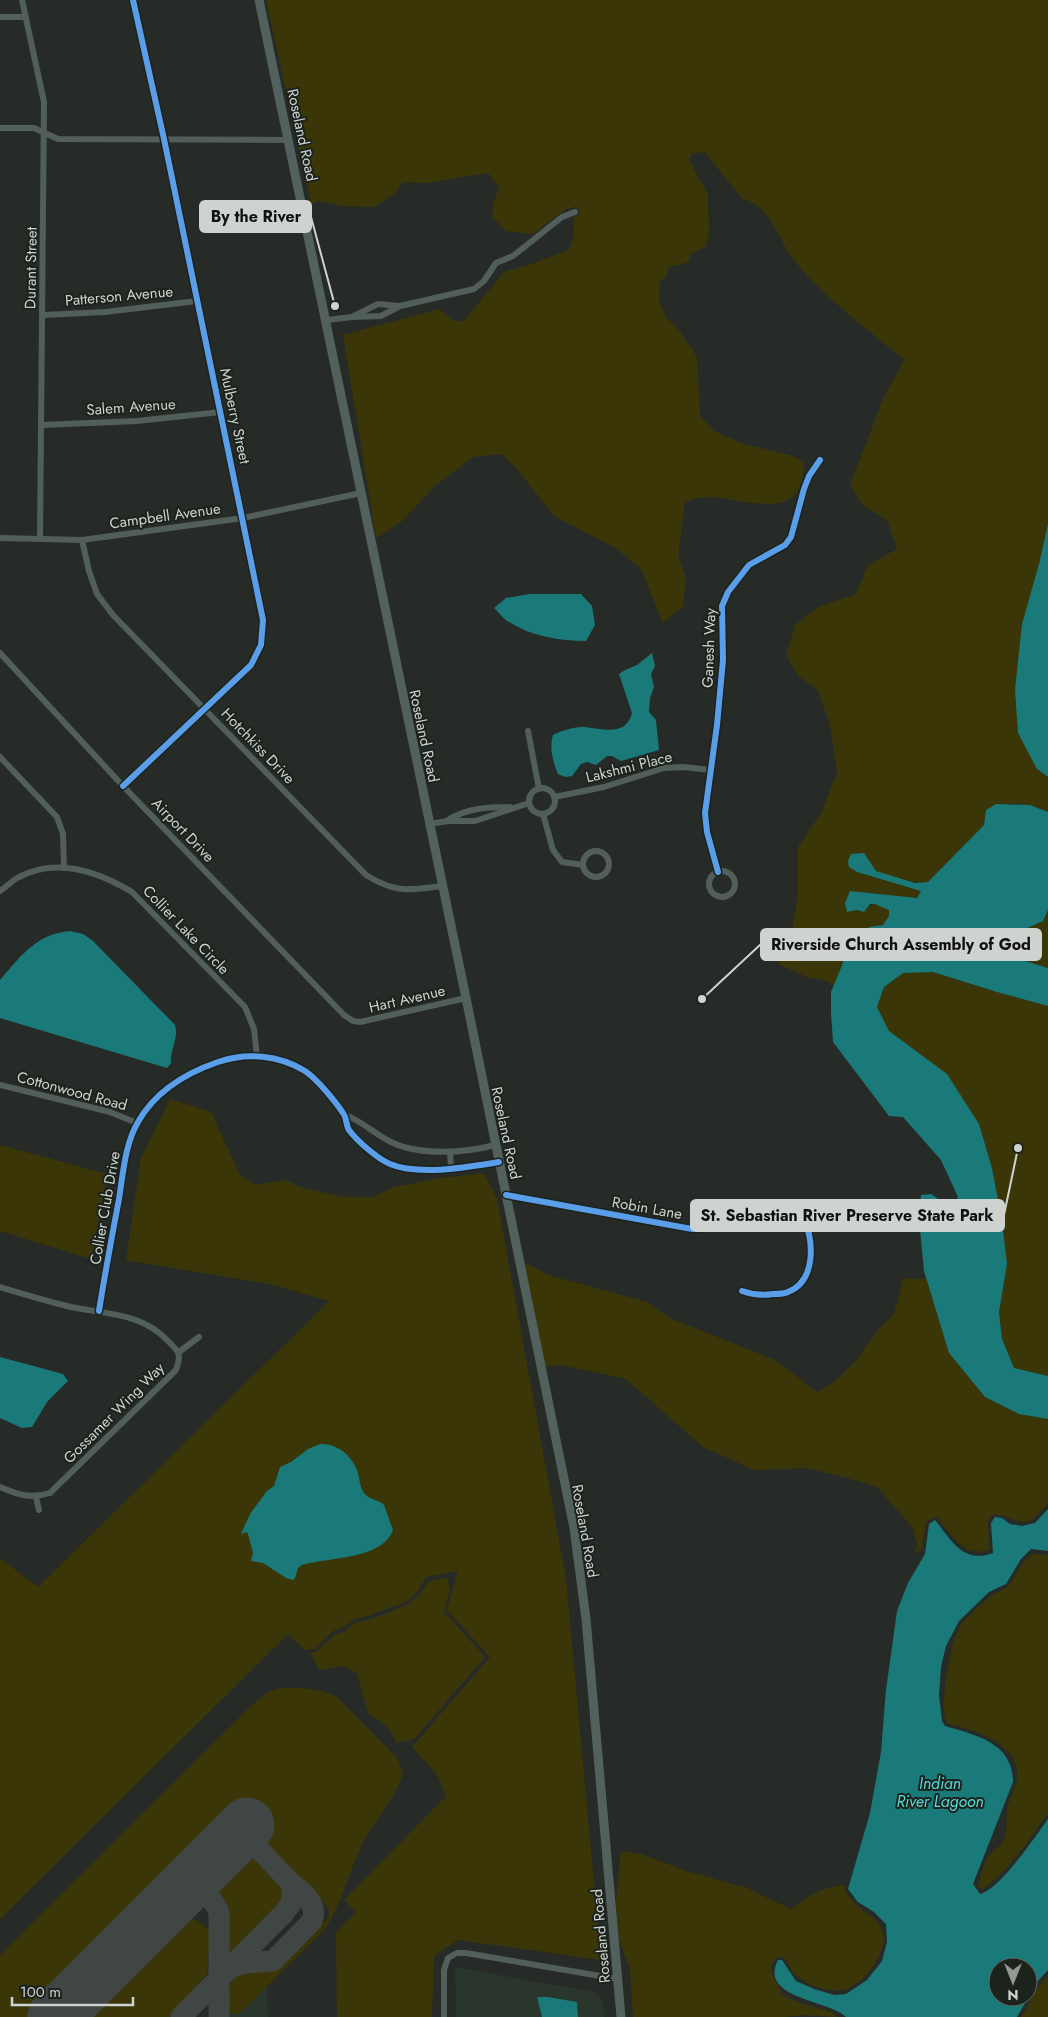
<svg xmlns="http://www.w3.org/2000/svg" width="1048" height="2017" font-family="Jost,sans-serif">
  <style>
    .built { fill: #2a352b }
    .green { fill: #3a3607 }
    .water { fill: #197a79; fill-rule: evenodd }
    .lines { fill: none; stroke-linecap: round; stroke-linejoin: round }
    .taxiway { stroke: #404643; stroke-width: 21 }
    .runway { stroke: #404643; stroke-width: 55 }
    .minor { stroke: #525e59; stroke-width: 6 }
    .secondary { stroke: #52615d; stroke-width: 9 }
    .cycleway-casing { stroke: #1c231d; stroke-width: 9 }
    .cycleway { stroke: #5a9eea; stroke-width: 6 }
    .labels { text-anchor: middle; stroke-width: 4; stroke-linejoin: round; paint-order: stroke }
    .street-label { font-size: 15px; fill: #ced3cf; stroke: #1c231d }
    .water-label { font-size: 16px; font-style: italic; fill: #58dad8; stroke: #1c231d }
    .leader { fill: none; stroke: #ced3cf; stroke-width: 2 }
    .callout-dot { fill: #ced3cf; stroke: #1c231d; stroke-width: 2 }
    .callout { fill: #ced3cf; stroke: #ced3cf; stroke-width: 2 }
    .callout-label { font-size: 16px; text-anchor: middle; font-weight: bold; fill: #111 }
  </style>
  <rect width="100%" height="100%" fill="#272b28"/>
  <g class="built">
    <polygon points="455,1967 594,1992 603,2002 604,2017 578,2017 576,2002 537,1997 542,2017 456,2017"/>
    <polygon points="229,1988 267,1988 268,2017 229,2017"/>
  </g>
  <g class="green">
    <path d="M266,0H1048V524L1039,564L1037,769L1048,777V812C1029,804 1005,799 986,810L984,825L928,882C914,883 889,878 877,871C872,868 870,863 869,858L849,867L857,872L921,891L917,898L850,891L851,912L857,910L861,912C872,904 876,900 889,910V916L883,925L869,927L847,953L834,985L824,980L809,978L778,964L791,935L798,895V847L822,811L837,773L830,724L817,689L798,676L786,655L796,624L820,606L856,594L868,565L897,549L887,520L862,505L850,484L883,399L904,360C869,330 818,293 791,256C777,236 770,206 743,199L704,152L692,154L689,159L708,195L709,234L706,247L691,253L689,262L667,268L668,274L660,282L659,300L666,317L679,330L697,357L700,416L714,431L741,443L790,455L804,462C804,526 747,498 708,497C700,497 692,500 685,502L678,555L686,579L683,606L663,623L641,569L614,547L554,516L522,475L502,454L473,457L435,486L401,522L376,538L343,335L439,309L454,321H464L504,272L534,263L569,250L574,235V217L580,214L577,206L569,209L567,208L533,234L506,231L492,217L494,201L499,188L488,173L427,183L403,182L394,194L374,207L344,206L319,201L311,204Z"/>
    <polygon points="1048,910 1048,968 1022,960 1005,950 1010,936 1043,921"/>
    <polygon points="933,972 997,992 1048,1006 1048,1378 1014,1368 1002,1339 999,1312 1007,1264 1002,1221 992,1168 981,1129 977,1121 882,1031 877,1007 884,987 903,973"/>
    <polygon points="170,1099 211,1112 240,1175 255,1185 285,1180 303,1188 342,1197 373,1197 394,1187 441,1178 484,1173 497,1199 566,1579 601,1960 458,1940 434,1956 432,2017 337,2017 336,1933 356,1912 344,1900 446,1796 438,1776 412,1747 490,1657 447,1610 458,1571 426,1577 418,1591 406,1602 368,1616 355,1619 342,1628 333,1631 315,1649 305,1650 288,1634 0,1919 0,1558 38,1587 329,1301 270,1284 126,1260 141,1158"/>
    <polygon points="0,1145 107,1174 91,1259 0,1231"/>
    <path d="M524,1262L548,1275L647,1302L672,1319L775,1360L817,1392L834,1382L855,1362L881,1326L894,1314L903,1278L921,1279L926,1277L949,1353L985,1397L1019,1414L1048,1419V1503C1043,1508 1039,1514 1034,1518C1021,1530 1005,1511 992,1515L988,1522L989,1550C965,1558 951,1535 938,1518L935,1517L926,1522L922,1549L914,1554L917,1544L912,1527L877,1487L844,1477L807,1468L754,1470L703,1447L626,1379L561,1365L545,1367Z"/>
    <path d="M1035,1554L1048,1555V1813C1029,1840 1010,1870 982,1889L978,1886C981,1876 983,1865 988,1857C992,1850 1001,1847 1004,1840C1008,1830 1006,1820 1007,1809C1008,1801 1014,1793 1016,1784C1026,1745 975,1730 947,1723C938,1706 951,1638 962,1623C970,1614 981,1604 990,1597C995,1592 1005,1591 1009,1585C1018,1575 1022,1558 1035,1554Z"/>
    <polygon points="443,1578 447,1579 450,1588 444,1612 485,1657 414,1739 397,1743 389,1728 368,1713 357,1673 343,1666 319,1670 310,1653 316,1652 335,1635 345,1631 356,1622 369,1620 407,1605 420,1594 429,1581"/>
    <path d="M280,1688C300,1688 319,1687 337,1697L397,1758L403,1772C396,1800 372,1822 360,1849C348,1876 341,1905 325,1929L239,2014L228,2012C229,1992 225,1972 252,1971C260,1971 268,1973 275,1970L328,1919C330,1912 329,1909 325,1904L257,1836L260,1832L241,1814L37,2017H0V1955L251,1706L267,1693Z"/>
    <path d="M621,1851L641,1854L686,1871L747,1888L791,1909C809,1895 823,1887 845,1885V1891C848,1895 851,1900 855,1904C865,1914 875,1915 882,1930C891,1950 863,1985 844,1990C830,1993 807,1985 797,1976C791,1972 788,1963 784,1957H777C763,1973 779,1980 781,1994L797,2002L832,2012L837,2017L802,2015L785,2017H633L630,1968L619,1940L617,1920L616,1902Z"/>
    <path d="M241,1853L254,1855L280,1884L283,1892L282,1901L274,1913L230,1955H228C228,1929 233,1900 206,1886Z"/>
    <path d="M185,1918C197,1919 202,1923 210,1932L207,1974L170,2017H75L168,1924L176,1920Z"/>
    <polygon points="1048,1976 1048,2017 1021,2017 1040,1985"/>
  </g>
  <g class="water">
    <polygon points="1048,524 1048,777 1037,769 1018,733 1015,690 1022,624 1039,564"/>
    <path d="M530,594H581L592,606L595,625L586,641C560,641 531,636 509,622C503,619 499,612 494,608L506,598Z"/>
    <path d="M652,653L655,666L651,674L654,687L650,698L649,712L656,720L659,750L621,761L612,756H607L596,765L587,762L581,764L572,776L565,777L558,774C553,762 549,748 553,735C560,731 571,728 580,727C597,726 625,740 632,713L619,674L625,670L637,665Z"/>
    <polygon points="996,804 1030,805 1048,812 1048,910 1043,921 1010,936 1005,950 1022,960 1048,968 1048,1006 997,992 933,972 903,973 884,987 877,1007 889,1031 947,1074 979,1124 992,1168 1002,1221 1007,1264 999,1312 1002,1339 1014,1368 1048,1376 1048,1419 1019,1414 985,1397 949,1353 924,1271 919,1219 921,1195 931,1194 953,1209 958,1197 941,1160 903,1117 889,1116 833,1042 831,1013 831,992 847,953 869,927 883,925 889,916 889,910 875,904 870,904 864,912 857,910 847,912 845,903 850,891 917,898 921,891 857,872 849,867 848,861 851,854 864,853 876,871 915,883 928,882 984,825 986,810"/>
    <path d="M70,931L83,934L93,941L175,1025C179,1039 170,1049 171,1063L167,1068L0,1018V980C21,956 36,934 70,931Z"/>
    <polygon points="0,1357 63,1374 68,1381 47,1402 32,1427 22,1428 0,1418"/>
    <path d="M320,1444C337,1443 351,1455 357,1470C360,1478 359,1486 364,1493C369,1500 378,1499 384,1505L393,1530C382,1560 328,1557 302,1565L298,1568L295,1578L293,1580L286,1578L263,1563L251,1561L253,1553L248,1534L247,1532L241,1534L250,1514L267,1491L274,1486L280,1467L291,1462L308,1449Z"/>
    <path d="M1048,1509V1551L1031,1549L1021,1559L1006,1584L989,1592L959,1621L946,1646L941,1667L939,1695L942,1721L945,1726C976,1735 1013,1743 1013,1782L973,1884L980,1894C1000,1889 1035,1837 1048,1819V1970L1037,1982L1017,2017H846C830,2000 758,1999 778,1960H782L796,1981L814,1989L834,1995L846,1994L867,1980L882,1961L887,1942L886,1924L874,1912L858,1902L848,1889L870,1813L881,1752L886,1690L897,1611L908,1583L925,1554L929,1524L935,1520C952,1541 963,1564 993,1553L991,1523L995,1517L1002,1518L1010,1524L1022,1526L1035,1523ZM998,1967H1028V1997H998Z"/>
    <polygon points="537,1997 548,1997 577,2002 578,2017 542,2017"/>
  </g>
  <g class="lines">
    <g class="taxiway">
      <path d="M178,1894C196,1890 212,1893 219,1913V2017"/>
      <path d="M230,1968L245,1963L273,1961L312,1921C318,1905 305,1893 292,1884"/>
      <polyline points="181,2017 284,1913 292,1902 292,1884 251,1841 241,1837 232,1840"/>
    </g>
    <polyline class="runway" points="55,2017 247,1825"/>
    <g class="minor">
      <polyline points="22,0 44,102 40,538"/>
      <polyline points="0,17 26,17"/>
      <polyline points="0,128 34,128 58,139 289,140"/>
      <polyline points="43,315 105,312 197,301"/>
      <polyline points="354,316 378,304 399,306"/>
      <polyline points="327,320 352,317 381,316 400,306 474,289 484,281 496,263 513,256 562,217 575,212"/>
      <polyline points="42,425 137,421 221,412"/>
      <polyline points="0,538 82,540 243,518 361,493"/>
      <path d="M82,540L89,571L97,594L113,615L366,875C397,894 408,890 442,886"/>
      <polyline points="0,653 123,786 344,1015 353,1021 360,1022 466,998"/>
      <polyline points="528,731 539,789"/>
      <polyline points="0,757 57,817 63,834 64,868"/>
      <polyline points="123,786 251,665 261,645 263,620 164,139 133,0"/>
      <circle cx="542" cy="801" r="13"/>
      <polyline points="554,797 604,787 664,768 683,767 711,770"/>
      <polyline points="543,814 553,850 562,862 583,865"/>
      <path d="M448,820C467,808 488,807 510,807"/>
      <polyline points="429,824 448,821 475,821 529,803"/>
      <circle cx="596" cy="864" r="13"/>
      <circle cx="722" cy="884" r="13"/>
      <polyline points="718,872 707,832 705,813 717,725 723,660 722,606 728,592 749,565 785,545 791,537 804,489 809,476 820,460"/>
      <path d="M0,891C6,887 12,881 19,877C57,857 99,872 132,892L245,1007L254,1029L257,1057"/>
      <polyline points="0,1085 110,1112 137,1123"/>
      <path d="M345,1115C362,1121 375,1134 391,1142C420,1156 465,1153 495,1145"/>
      <polyline points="450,1152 451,1168"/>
      <path d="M506,1195L692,1229L804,1219C814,1242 816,1281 788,1292C784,1294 777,1294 773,1294C761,1296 753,1295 742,1291"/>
      <path d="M0,1287C23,1294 47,1301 71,1307C105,1314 142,1313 167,1340C179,1352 182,1353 176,1370L50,1493C30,1499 19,1495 0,1487"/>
      <path d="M99,1311C105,1273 112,1236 119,1199C123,1174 125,1144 138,1122C155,1092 186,1073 218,1062C247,1052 279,1055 305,1071C317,1079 335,1101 343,1113C347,1118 346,1126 349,1130C357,1141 378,1159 390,1164C418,1176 470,1167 499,1162"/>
      <polyline points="179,1352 199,1337"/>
      <polyline points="36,1497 39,1510"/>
      <polyline points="444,2017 444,1970 448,1958 457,1953 466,1953 618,1979"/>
    </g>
    <polyline class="secondary" points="259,0 466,998 574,1528 586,1619 621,2017"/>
    <g class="cycleway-casing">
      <g id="cycleway">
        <polyline points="123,786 251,665 261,645 263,620 164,139 133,0"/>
        <polyline points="718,872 707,832 705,813 717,725 723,660 722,606 728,592 749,565 785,545 791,537 804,489 809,476 820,460"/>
        <path d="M506,1195L692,1229L804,1219C814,1242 816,1281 788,1292C784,1294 777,1294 773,1294C761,1296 753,1295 742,1291"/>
        <path d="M99,1311C105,1273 112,1236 119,1199C123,1174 125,1144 138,1122C155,1092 186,1073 218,1062C247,1052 279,1055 305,1071C317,1079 335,1101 343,1113C347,1118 346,1126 349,1130C357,1141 378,1159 390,1164C418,1176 470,1167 499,1162"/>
      </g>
    </g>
    <use href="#cycleway" class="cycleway"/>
  </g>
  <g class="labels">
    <g class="street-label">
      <text transform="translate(302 135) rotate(78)" y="5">Roseland Road</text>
      <text transform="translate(31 268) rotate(-89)" y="5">Durant Street</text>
      <text transform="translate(119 296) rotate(-5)" y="5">Patterson Avenue</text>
      <text transform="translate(131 407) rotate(-4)" y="5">Salem Avenue</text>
      <text transform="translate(235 416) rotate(78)" y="5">Mulberry Street</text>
      <text transform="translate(165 516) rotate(-8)" y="5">Campbell Avenue</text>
      <text transform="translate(709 648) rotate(-88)" y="5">Ganesh Way</text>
      <text transform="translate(424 736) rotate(78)" y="5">Roseland Road</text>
      <text transform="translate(258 746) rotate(46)" y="5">Hotchkiss Drive</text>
      <text transform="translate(629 767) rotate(-14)" y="5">Lakshmi Place</text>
      <text transform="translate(183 830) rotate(46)" y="5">Airport Drive</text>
      <text transform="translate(186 930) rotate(46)" y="5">Collier Lake Circle</text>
      <text transform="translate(407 999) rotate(-13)" y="5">Hart Avenue</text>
      <text transform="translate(72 1091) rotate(15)" y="5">Cottonwood Road</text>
      <text transform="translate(506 1133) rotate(78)" y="5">Roseland Road</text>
      <text transform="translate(105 1208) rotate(-80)" y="5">Collier Club Drive</text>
      <text transform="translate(647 1208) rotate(10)" y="5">Robin Lane</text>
      <text transform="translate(114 1413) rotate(-45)" y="5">Gossamer Wing Way</text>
      <text transform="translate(585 1531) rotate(80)" y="5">Roseland Road</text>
      <text transform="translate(601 1936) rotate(-95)" y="5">Roseland Road</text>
    </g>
    <g class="water-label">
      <text x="940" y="1789">Indian<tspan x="940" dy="18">River Lagoon</tspan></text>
    </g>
  </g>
  <path class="leader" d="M335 306L311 217M702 999L761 944M1018 1148L1004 1215"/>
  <g class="callout-dot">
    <circle cx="335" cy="306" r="5"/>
    <circle cx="702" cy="999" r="5"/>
    <circle cx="1018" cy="1148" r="5"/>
  </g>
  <g class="callout">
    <rect x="200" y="201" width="111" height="31" rx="5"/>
    <rect x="761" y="929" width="280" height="31" rx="5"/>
    <rect x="691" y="1200" width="313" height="31" rx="5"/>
  </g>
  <g class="callout-label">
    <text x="256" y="222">By the River</text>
    <text x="901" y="950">Riverside Church Assembly of God</text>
    <text x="847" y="1221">St. Sebastian River Preserve State Park</text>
  </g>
  <g transform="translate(1013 1982) rotate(180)"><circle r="24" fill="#1c231d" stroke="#636964"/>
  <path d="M0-4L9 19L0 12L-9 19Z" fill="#949895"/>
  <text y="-8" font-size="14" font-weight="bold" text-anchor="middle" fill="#ced3cf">N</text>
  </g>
  <path d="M12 1997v8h121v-8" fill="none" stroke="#ced3cf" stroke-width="2.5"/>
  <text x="20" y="1997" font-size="15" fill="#ced3cf" stroke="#1c231d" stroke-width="4" paint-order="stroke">100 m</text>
</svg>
